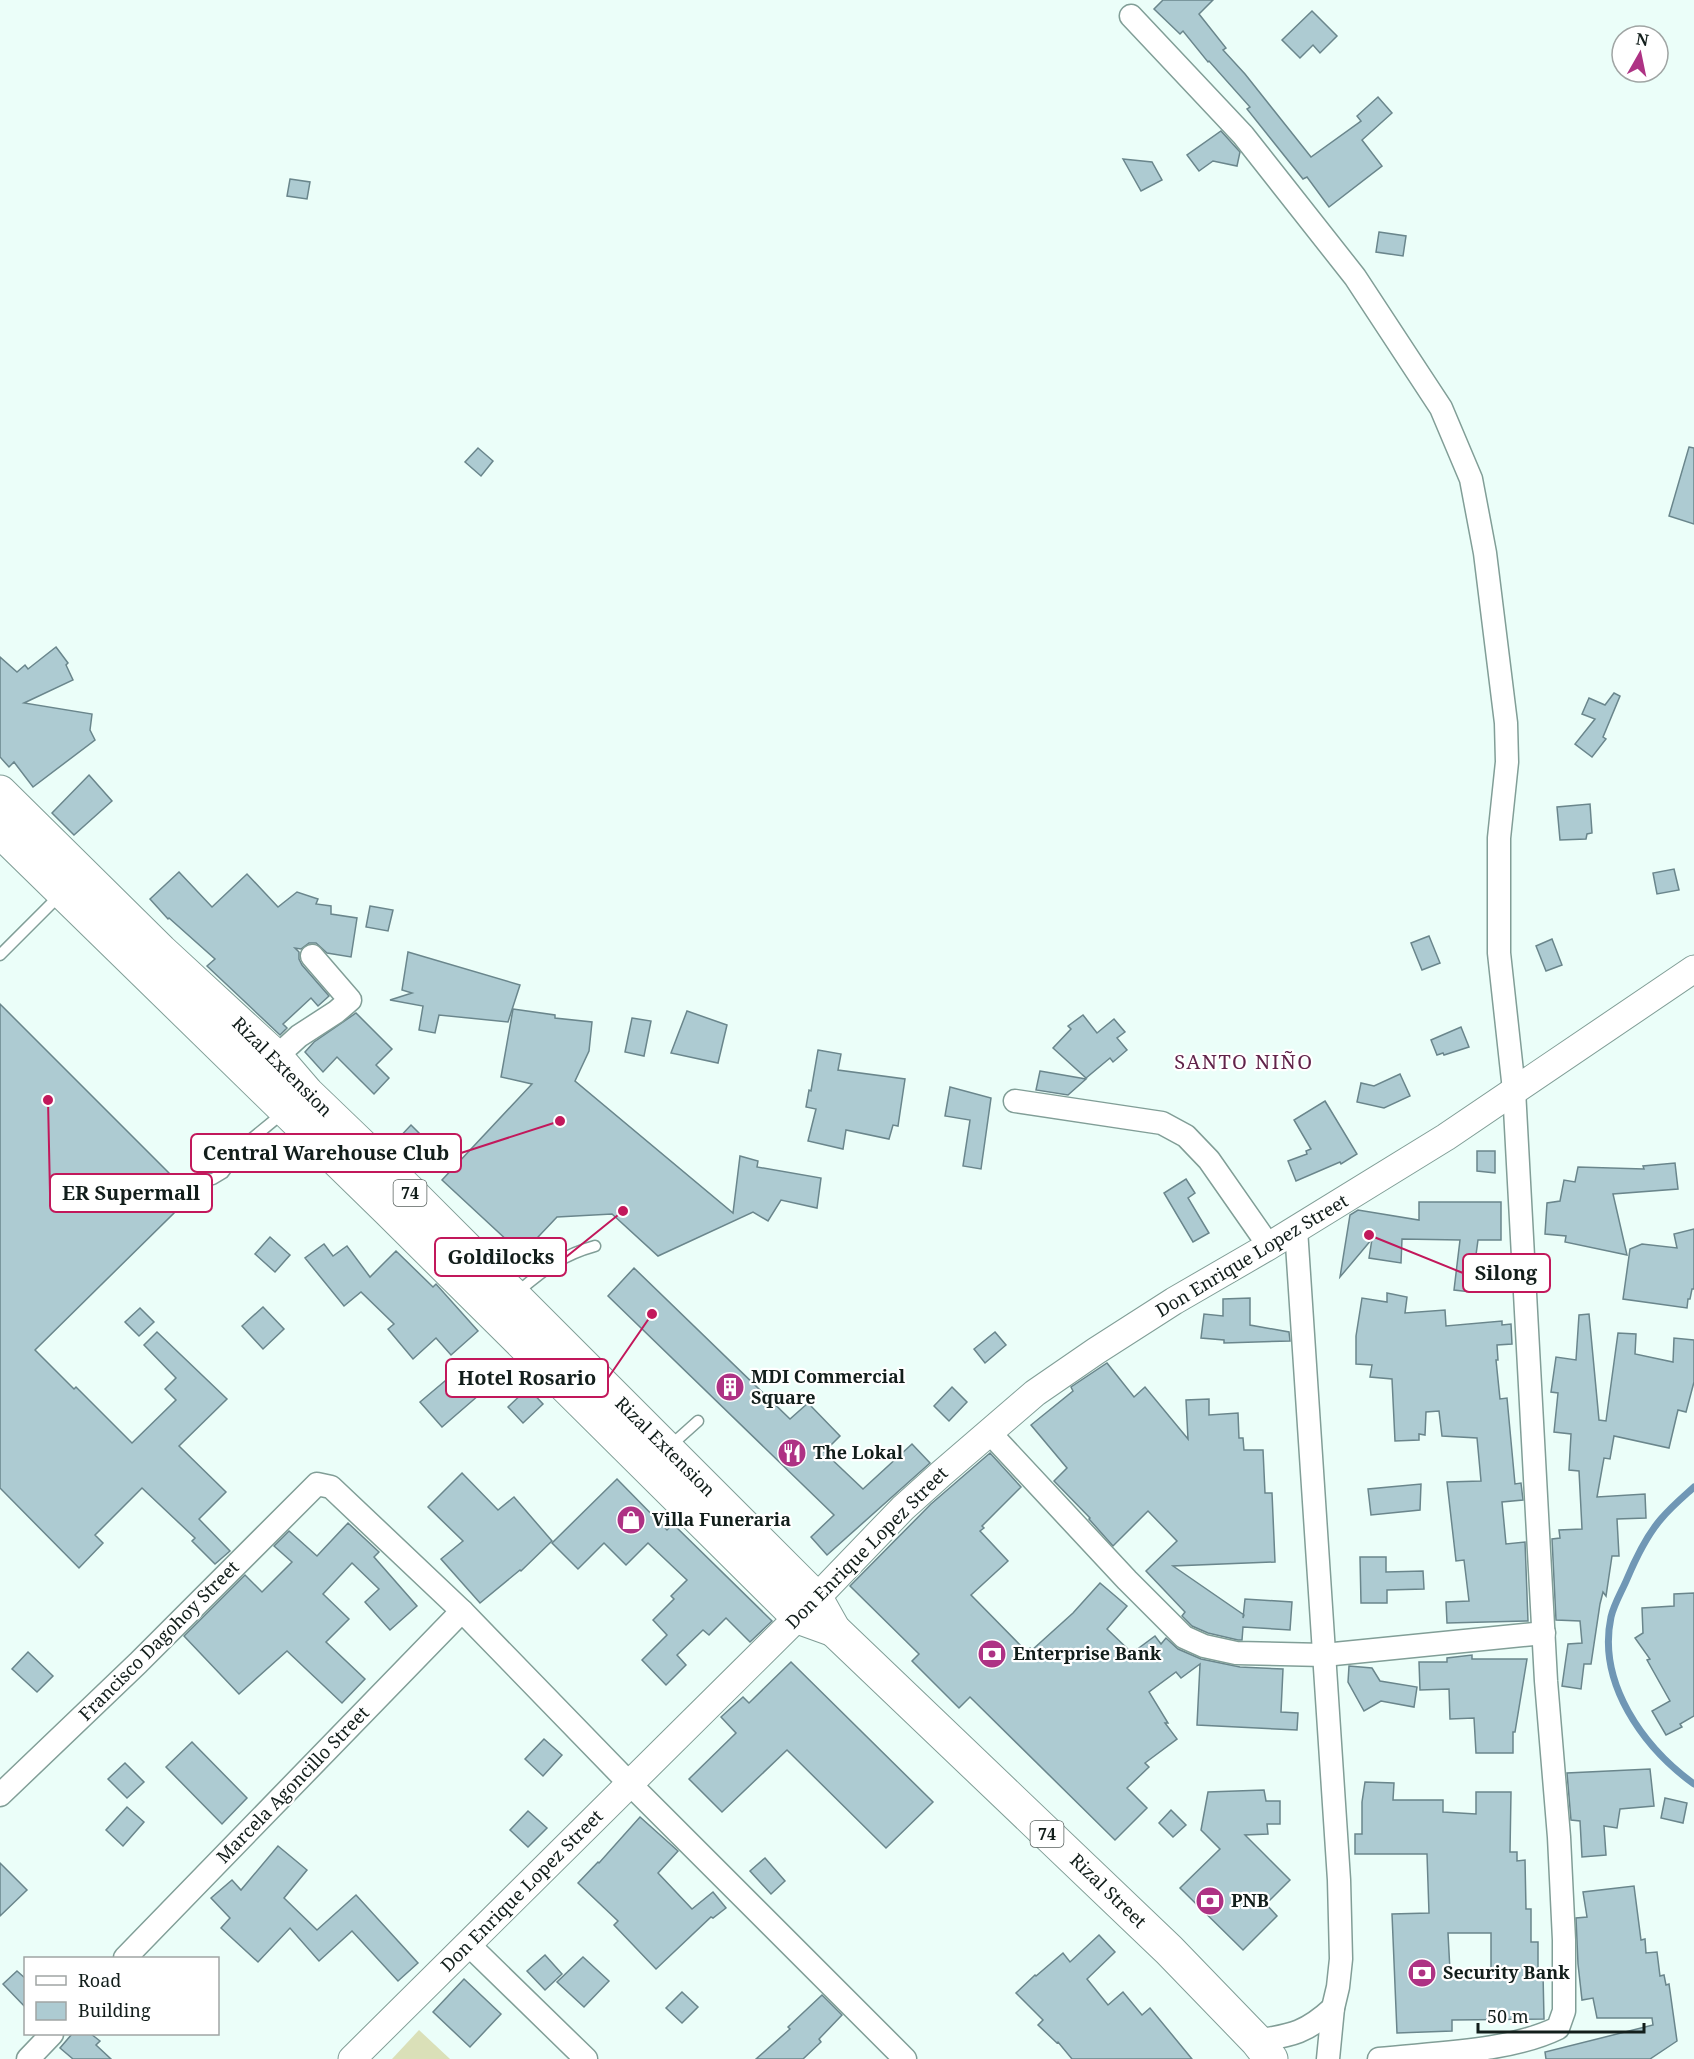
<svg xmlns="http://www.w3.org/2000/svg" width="1694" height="2059" font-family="'Noto Serif',serif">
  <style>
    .green { fill: #dae0b8 }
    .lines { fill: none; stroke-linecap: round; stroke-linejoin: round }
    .stream { stroke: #7097b5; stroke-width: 7 }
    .building { fill: #adcbd2; stroke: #6a868c; stroke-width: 1.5; fill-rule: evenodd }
    .service-casing { stroke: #819e97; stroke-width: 13 }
    .minor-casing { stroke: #819e97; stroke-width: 25 }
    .tertiary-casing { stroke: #819e97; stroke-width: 29 }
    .primary-casing { stroke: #819e97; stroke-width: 35 }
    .service { stroke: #fff; stroke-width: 10 }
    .minor { stroke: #fff; stroke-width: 22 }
    .tertiary { stroke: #fff; stroke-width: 27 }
    .primary { stroke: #fff; stroke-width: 33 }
    .labels { text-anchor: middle; stroke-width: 4.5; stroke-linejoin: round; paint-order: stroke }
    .shield { fill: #fff; stroke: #59625f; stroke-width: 1.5 }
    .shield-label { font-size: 16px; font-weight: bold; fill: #121e1b }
    .street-label { font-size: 18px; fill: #121e1b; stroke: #fff }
    .poi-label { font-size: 18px; font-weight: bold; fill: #121e1b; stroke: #fff; text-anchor: start }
    .neighbourhood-label { font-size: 20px; letter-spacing: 1.5px; fill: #60234a; stroke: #fff }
    .leader { fill: none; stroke: #c2185b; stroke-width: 2 }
    .callout-dot { fill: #c2185b; stroke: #fff; stroke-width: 2 }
    .callout { fill: #fff; stroke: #c2185b; stroke-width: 2 }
    .callout-label { font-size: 20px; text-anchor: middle; font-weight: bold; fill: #121e1b }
  </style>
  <rect width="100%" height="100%" fill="#ebfef9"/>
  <polygon class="green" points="419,2030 450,2059 392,2059"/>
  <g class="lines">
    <path class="stream" d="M1694,1487C1683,1497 1671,1507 1661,1519C1648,1534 1635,1560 1627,1579C1622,1591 1614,1604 1611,1617C1597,1683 1643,1747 1694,1784"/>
  </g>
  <g class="building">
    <polygon points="1163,0 1213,0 1199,14 1226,48 1223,50 1245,74 1311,157 1361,121 1357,116 1378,97 1392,113 1362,140 1382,166 1329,207 1307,177 1303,179 1247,109 1250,107 1209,61 1208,62 1183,31 1180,34 1154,9"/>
    <polygon points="1312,11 1337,36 1320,53 1313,45 1300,58 1282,40"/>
    <polygon points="1221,131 1240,152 1237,166 1213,161 1199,171 1187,155"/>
    <polygon points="1123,159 1152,162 1162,180 1141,191"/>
    <polygon points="290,179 310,182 307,199 287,196"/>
    <polygon points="1379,232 1406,236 1403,256 1376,252"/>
    <polygon points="1689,447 1694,448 1694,524 1669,516"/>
    <polygon points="478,448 493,461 481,476 465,462"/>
    <polygon points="56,647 68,663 66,665 73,680 24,703 92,714 90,730 95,740 33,787 14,762 9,767 0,757 0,657 17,672 25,665 28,669"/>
    <polygon points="1614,693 1620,696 1603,737 1606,739 1592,757 1575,744 1595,719 1582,714 1589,698 1605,705"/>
    <polygon points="89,775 112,801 74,835 52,813"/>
    <polygon points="1590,804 1592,833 1587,834 1586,839 1560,840 1557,807"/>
    <polygon points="1674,869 1679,890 1657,894 1653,873"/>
    <polygon points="179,872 212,907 247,874 278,907 297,892 318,899 316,904 331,906 331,914 357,918 351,957 327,953 316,943 309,943 301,949 295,948 299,952 299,959 302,965 329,996 318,1006 311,998 283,1024 287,1028 280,1035 207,966 215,959 169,918 168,919 150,899"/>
    <polygon points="370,906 393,910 388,931 366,927"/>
    <polygon points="1429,936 1440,963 1422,970 1411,943"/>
    <polygon points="1552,939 1562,965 1546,971 1536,946"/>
    <polygon points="408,952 520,985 508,1022 439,1015 435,1033 419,1030 423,1006 390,1000 412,993 402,990"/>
    <polygon points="0,1004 190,1194 173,1211 174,1213 35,1350 74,1389 76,1387 132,1443 176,1400 165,1389 176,1378 144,1345 157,1332 227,1399 179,1446 226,1492 199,1519 230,1551 215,1564 192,1541 195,1538 142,1488 95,1535 103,1543 79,1568 0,1488"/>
    <polygon points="513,1009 555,1015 555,1018 592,1022 589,1051 575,1081 733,1213 740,1156 758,1161 757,1167 821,1178 817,1208 781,1200 768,1221 753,1212 658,1256 612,1214 557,1217 522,1254 442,1180 532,1084 501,1077"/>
    <polygon points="687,1011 727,1025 718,1063 671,1053"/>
    <polygon points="356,1013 392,1049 376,1065 389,1078 374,1094 337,1057 323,1072 305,1052 314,1042"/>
    <polygon points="1083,1015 1097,1033 1114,1019 1125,1032 1117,1038 1127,1050 1113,1062 1110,1058 1086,1078 1053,1048 1071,1029 1068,1026"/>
    <polygon points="632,1018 651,1021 644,1056 625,1052"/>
    <polygon points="1461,1027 1469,1047 1444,1055 1443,1053 1437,1055 1431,1040"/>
    <polygon points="818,1050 841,1054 838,1070 905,1079 898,1126 893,1125 889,1139 846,1130 843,1149 808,1141 816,1109 806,1107 809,1090 811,1091"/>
    <polygon points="1040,1071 1086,1079 1068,1095 1036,1090"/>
    <polygon points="1400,1074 1410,1096 1384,1108 1357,1102 1361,1083 1374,1086"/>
    <polygon points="950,1087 991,1098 981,1169 963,1166 970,1120 945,1116"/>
    <polygon points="1325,1101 1357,1154 1341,1164 1340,1162 1296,1181 1288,1161 1307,1154 1306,1151 1311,1149 1294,1120"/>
    <polygon points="411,1125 423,1137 408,1152 396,1141"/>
    <polygon points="1477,1151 1495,1151 1495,1173 1477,1171"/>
    <polygon points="1675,1163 1678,1189 1613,1194 1627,1255 1565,1242 1566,1236 1545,1234 1547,1203 1560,1201 1564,1180 1575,1182 1578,1167 1644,1169 1643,1166"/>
    <polygon points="1186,1179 1195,1193 1188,1198 1209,1233 1193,1242 1164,1193"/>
    <polygon points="1419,1202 1501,1202 1501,1240 1478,1240 1471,1292 1454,1290 1460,1240 1402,1239 1401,1263 1369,1258 1372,1239 1340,1277 1350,1215 1358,1210 1419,1220"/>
    <polygon points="1694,1229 1694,1289 1692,1289 1690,1299 1688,1299 1687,1308 1623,1299 1630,1249 1642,1244 1677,1248 1674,1234"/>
    <polygon points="270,1237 290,1255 275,1272 255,1254"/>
    <polygon points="324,1244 333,1256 347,1246 370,1277 396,1251 433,1287 436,1284 478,1331 451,1355 436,1338 413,1359 388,1329 394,1324 361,1292 344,1306 305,1258"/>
    <polygon points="634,1268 790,1419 808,1403 840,1436 824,1452 863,1489 912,1444 930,1463 827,1555 811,1537 834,1515 608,1296"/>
    <polygon points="1387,1293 1407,1297 1405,1313 1445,1310 1446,1326 1502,1321 1502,1325 1511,1324 1512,1344 1497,1345 1498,1360 1496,1360 1500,1399 1507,1398 1515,1484 1521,1483 1523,1500 1502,1502 1506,1544 1525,1542 1528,1621 1447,1623 1446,1602 1469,1601 1464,1560 1456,1561 1447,1482 1481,1481 1477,1438 1442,1436 1439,1411 1426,1412 1425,1435 1419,1434 1419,1440 1395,1441 1392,1379 1370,1377 1372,1365 1356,1364 1356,1336 1362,1298 1387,1302"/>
    <polygon points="1250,1298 1250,1325 1289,1332 1290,1341 1224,1343 1224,1340 1201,1338 1204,1314 1223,1316 1223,1299"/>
    <polygon points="263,1307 284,1329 263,1349 242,1326"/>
    <polygon points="140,1308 154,1322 139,1336 125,1322"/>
    <polygon points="1589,1314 1599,1420 1606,1421 1618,1333 1636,1334 1635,1354 1673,1362 1674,1338 1694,1340 1694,1382 1686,1412 1678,1410 1669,1448 1614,1436 1610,1459 1604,1458 1597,1497 1645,1494 1646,1518 1617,1519 1619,1556 1612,1556 1606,1596 1603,1592 1600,1604 1591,1664 1584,1664 1581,1689 1562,1686 1568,1644 1582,1643 1580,1621 1556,1620 1552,1539 1560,1538 1559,1530 1582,1529 1579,1471 1569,1470 1571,1434 1554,1432 1558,1393 1551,1392 1556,1357 1576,1360 1579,1315"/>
    <polygon points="995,1332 1006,1345 985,1363 974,1349"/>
    <polygon points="1107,1363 1134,1397 1145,1387 1188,1439 1186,1400 1209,1399 1209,1415 1238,1413 1239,1438 1243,1438 1244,1450 1263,1450 1265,1493 1272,1493 1275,1562 1173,1566 1244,1615 1243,1618 1245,1599 1292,1602 1290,1630 1243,1627 1242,1640 1238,1640 1208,1633 1192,1626 1182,1616 1185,1612 1146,1571 1177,1541 1148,1511 1113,1546 1089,1519 1090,1518 1054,1481 1067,1468 1031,1425 1073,1391 1071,1387"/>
    <polygon points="458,1370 479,1395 442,1427 420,1402"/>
    <polygon points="952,1387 967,1402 949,1421 934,1406"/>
    <polygon points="528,1388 543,1404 523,1423 508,1407"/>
    <polygon points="990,1453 1021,1487 982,1526 984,1528 980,1531 1008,1561 971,1595 1026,1651 1030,1648 1032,1650 1073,1613 1100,1583 1127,1606 1107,1629 1132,1653 1155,1636 1161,1644 1166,1638 1178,1649 1201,1659 1240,1667 1283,1669 1281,1712 1298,1713 1297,1730 1197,1725 1200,1664 1181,1678 1176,1672 1149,1692 1168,1723 1165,1723 1177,1739 1145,1763 1149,1767 1127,1788 1147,1808 1115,1840 970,1697 959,1708 912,1661 919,1654 850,1586 931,1504"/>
    <polygon points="462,1473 498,1510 514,1497 552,1541 521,1571 520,1570 480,1603 441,1559 463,1541 428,1507"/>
    <polygon points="617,1479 667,1530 673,1524 772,1621 750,1642 726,1618 709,1635 703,1630 677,1655 686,1665 666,1685 642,1660 667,1635 653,1620 674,1599 671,1596 687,1580 648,1543 626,1565 604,1543 578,1569 552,1543"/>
    <polygon points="1421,1484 1420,1510 1371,1515 1368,1489"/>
    <polygon points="348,1523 379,1552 374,1557 417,1606 390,1630 365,1602 379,1589 352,1563 323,1594 349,1619 326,1642 365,1679 342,1703 287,1651 239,1694 184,1636 245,1575 262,1592 292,1562 274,1546 289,1531 317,1556"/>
    <polygon points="1360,1557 1386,1557 1386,1572 1423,1571 1424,1589 1387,1590 1387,1603 1361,1603"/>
    <polygon points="1694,1593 1694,1716 1680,1724 1682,1727 1666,1735 1652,1711 1670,1701 1647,1660 1650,1659 1635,1638 1643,1633 1642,1608 1674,1606 1674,1594"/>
    <polygon points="28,1652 53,1676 37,1692 12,1669"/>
    <polygon points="1472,1655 1472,1659 1527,1659 1515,1732 1513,1732 1513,1753 1476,1753 1474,1718 1450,1719 1449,1689 1420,1690 1419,1662 1447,1662 1447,1658"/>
    <polygon points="791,1662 933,1802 886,1848 787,1750 722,1812 689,1779 736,1733 721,1717 743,1697 749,1703"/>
    <polygon points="1349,1666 1372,1668 1380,1681 1417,1687 1414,1707 1381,1701 1364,1711 1348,1682"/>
    <polygon points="544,1739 562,1755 543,1776 525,1759"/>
    <polygon points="192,1742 247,1798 222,1824 166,1767"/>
    <polygon points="125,1763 144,1782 127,1798 108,1779"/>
    <polygon points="1650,1769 1654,1806 1620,1809 1617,1828 1604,1826 1606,1855 1582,1857 1580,1821 1571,1820 1567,1773"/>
    <path d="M1365,1782L1394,1783L1393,1800H1443V1812L1476,1814V1792H1511L1510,1852H1517V1861L1525,1860L1526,1909H1531V1942H1538V1973H1543L1544,2019L1452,2020V2031L1397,2033L1392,1914L1429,1913L1427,1854H1355V1834H1362V1802ZM1448,1933H1491V1971H1450Z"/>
    <polygon points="1264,1790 1266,1801 1280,1801 1280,1824 1267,1824 1268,1834 1245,1835 1290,1880 1266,1904 1277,1916 1243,1950 1180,1888 1220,1849 1201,1830 1208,1792"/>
    <polygon points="1665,1798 1687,1803 1683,1823 1661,1818"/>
    <polygon points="127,1807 144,1822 123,1846 106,1830"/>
    <polygon points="1171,1810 1186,1825 1173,1837 1159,1823"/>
    <polygon points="528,1811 547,1828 528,1847 510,1830"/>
    <polygon points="640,1817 678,1851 658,1873 692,1909 713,1892 726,1908 713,1918 711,1917 656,1969 614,1925 618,1921 578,1883 598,1862 599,1863"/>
    <polygon points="278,1846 307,1870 284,1898 317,1930 356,1895 418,1963 398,1981 352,1931 319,1961 290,1928 258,1962 221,1928 230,1918 211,1898 232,1880 241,1890"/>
    <polygon points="765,1858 785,1881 771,1894 750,1871"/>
    <polygon points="0,1863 27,1890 0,1916"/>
    <polygon points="1634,1886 1641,1940 1645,1939 1646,1953 1657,1952 1660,1976 1664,1975 1666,1985 1669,1984 1677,2041 1650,2059 1546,2059 1545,2052 1653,2025 1652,2018 1597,2018 1593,1998 1582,2000 1578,1964 1576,1918 1587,1917 1583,1892"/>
    <polygon points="1099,1935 1115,1952 1087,1979 1108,2005 1123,1992 1142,2015 1150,2008 1192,2059 1072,2059 1058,2042 1057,2043 1038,2025 1043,2020 1016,1993 1035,1975 1036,1976 1063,1953 1070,1962"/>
    <polygon points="545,1955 562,1974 545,1990 527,1971"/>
    <polygon points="583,1957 609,1981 584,2007 557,1982"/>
    <polygon points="17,1971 26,1979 26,2008 3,1984"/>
    <polygon points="464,1979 501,2014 470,2047 433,2012"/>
    <polygon points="682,1992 698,2007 682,2023 666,2008"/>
    <polygon points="822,1995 842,2015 819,2039 821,2042 803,2059 756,2059 790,2029 788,2027"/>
    <polygon points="72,2034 91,2034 100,2041 96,2045 111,2059 73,2059 60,2048"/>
  </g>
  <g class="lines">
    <g class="service-casing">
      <g id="service">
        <polyline points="0,955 61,894"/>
        <polyline points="201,1180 213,1179 223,1173 244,1145 283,1113"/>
        <path d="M515,1294C543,1271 559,1256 595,1246"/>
        <polyline points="669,1447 698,1421"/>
      </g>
    </g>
    <g class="minor-casing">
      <g id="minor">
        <path d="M1131,16L1243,135L1355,277L1441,408L1471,479L1485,553L1506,723L1507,762L1499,838V953L1514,1090L1546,1681L1559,1837L1564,1940V2011L1558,2028C1509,2052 1434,2053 1379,2059"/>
        <polyline points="276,1057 299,1036 336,1012 350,1000 312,956"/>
        <polyline points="1015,1101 1162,1123 1186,1136 1209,1160 1269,1246"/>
        <polyline points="1296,1229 1339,1880 1341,1959 1338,1987 1333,2008 1328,2059"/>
        <polyline points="989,1432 1127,1580 1184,1637 1204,1646 1236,1653 1324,1655 1544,1633"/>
        <polyline points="0,1795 138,1663 317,1484 331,1487 462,1611 630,1784 905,2059"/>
        <polyline points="469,1945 586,2059"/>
        <polyline points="125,1958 462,1611"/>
        <path d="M1257,2041C1292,2035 1306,2033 1333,2008"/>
        <polyline points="28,2059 52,2034"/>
      </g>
    </g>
    <g class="tertiary-casing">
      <polyline id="tertiary" points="352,2059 798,1617 903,1508 942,1473 1035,1393 1096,1351 1174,1301 1269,1246 1446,1137 1694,969"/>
    </g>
    <g class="primary-casing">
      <g id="primary">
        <polyline points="0,792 161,951 276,1057 307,1093 408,1190 816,1598 834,1630 1169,1950 1257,2041 1271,2059"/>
        <polyline points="0,831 389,1211 798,1617 834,1630"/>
      </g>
    </g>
    <use href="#service" class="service"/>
    <use href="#minor" class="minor"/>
    <use href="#tertiary" class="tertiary"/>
    <use href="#primary" class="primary"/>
  </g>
  <defs>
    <g id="building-disc" transform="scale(1.5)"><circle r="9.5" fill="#ae3284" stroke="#fff"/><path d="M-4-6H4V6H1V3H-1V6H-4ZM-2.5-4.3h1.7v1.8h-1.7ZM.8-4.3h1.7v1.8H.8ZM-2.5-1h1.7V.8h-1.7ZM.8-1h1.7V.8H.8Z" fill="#fff"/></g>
    <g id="restaurant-disc" transform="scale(1.5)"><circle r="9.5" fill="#ae3284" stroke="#fff"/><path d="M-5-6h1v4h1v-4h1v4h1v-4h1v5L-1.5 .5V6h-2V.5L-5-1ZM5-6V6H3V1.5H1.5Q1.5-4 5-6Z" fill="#fff"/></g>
    <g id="shop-disc" transform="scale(1.5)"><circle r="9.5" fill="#ae3284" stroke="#fff"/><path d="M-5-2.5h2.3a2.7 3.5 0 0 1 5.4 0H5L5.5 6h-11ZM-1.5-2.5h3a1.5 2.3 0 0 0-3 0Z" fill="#fff"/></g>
    <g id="bank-disc" transform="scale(1.5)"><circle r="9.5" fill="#ae3284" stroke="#fff"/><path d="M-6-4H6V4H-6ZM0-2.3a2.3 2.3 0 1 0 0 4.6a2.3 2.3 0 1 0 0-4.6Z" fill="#fff"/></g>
  </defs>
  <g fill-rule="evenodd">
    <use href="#building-disc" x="730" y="1387"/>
    <use href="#restaurant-disc" x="792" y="1453"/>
    <use href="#shop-disc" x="631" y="1520"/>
    <use href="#bank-disc" x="992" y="1654"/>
    <use href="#bank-disc" x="1210" y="1901"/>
    <use href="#bank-disc" x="1422" y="1973"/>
  </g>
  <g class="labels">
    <g class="shield">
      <rect x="393.5" y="1180" width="33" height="26" rx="4.5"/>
      <rect x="1030.5" y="1821" width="33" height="26" rx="4.5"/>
    </g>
    <g class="shield-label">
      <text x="410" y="1199">74</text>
      <text x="1047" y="1840">74</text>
    </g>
    <g class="street-label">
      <text transform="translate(282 1067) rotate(45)" y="6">Rizal Extension</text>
      <text transform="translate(1252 1256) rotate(-31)" y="6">Don Enrique Lopez Street</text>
      <text transform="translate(665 1447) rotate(45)" y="6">Rizal Extension</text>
      <text transform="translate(867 1548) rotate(-45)" y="6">Don Enrique Lopez Street</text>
      <text transform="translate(159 1641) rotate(-45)" y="6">Francisco Dagohoy Street</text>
      <text transform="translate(293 1785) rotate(-46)" y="6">Marcela Agoncillo Street</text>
      <text transform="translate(522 1891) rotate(-45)" y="6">Don Enrique Lopez Street</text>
      <text transform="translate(1108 1891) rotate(44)" y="6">Rizal Street</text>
    </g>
    <g class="poi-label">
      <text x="751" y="1383">MDI Commercial<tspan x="751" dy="21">Square</tspan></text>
      <text x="813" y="1459">The Lokal</text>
      <text x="652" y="1526">Villa Funeraria</text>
      <text x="1013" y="1660">Enterprise Bank</text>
      <text x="1231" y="1907">PNB</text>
      <text x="1443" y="1979">Security Bank</text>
    </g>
    <g class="neighbourhood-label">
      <text x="1244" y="1069">SANTO NIÑO</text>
    </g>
  </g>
  <path class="leader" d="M560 1121L461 1153M48 1100L50 1193M623 1211L566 1257M1369 1235L1463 1273M652 1314L608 1378"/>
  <g class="callout-dot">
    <circle cx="560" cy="1121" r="6"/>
    <circle cx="48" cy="1100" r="6"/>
    <circle cx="623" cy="1211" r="6"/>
    <circle cx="1369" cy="1235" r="6"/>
    <circle cx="652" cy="1314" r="6"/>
  </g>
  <g class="callout">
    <rect x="191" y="1134" width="270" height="38" rx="6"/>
    <rect x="50" y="1174" width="162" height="38" rx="6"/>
    <rect x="435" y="1238" width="131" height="38" rx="6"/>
    <rect x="1463" y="1254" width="87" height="38" rx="6"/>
    <rect x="446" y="1359" width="162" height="38" rx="6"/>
  </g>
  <g class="callout-label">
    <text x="326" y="1160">Central Warehouse Club</text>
    <text x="131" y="1200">ER Supermall</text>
    <text x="501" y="1264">Goldilocks</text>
    <text x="1506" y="1280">Silong</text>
    <text x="527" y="1385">Hotel Rosario</text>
  </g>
  <rect x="24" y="1957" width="195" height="78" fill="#ffffff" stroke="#a0a5a4" stroke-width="1.5"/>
  <rect x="36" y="1976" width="30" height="9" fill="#ffffff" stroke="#a0a5a4" stroke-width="1.5"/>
  <text x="78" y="1987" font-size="18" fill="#121e1b">Road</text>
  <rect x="36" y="2002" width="30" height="18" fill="#adcbd2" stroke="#a0a5a4" stroke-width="1.5"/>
  <text x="78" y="2017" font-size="18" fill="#121e1b">Building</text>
  <g transform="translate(1640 54) rotate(9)"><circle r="28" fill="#ffffff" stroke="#a0a5a4" stroke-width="1.5"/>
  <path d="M0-4.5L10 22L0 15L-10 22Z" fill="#ae3284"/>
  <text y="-9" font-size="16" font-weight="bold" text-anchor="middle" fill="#121e1b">N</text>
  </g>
  <path d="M1478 2023v9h166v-9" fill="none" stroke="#121e1b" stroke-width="3"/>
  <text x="1487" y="2023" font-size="18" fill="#121e1b" stroke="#ffffff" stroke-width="4.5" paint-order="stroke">50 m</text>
</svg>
